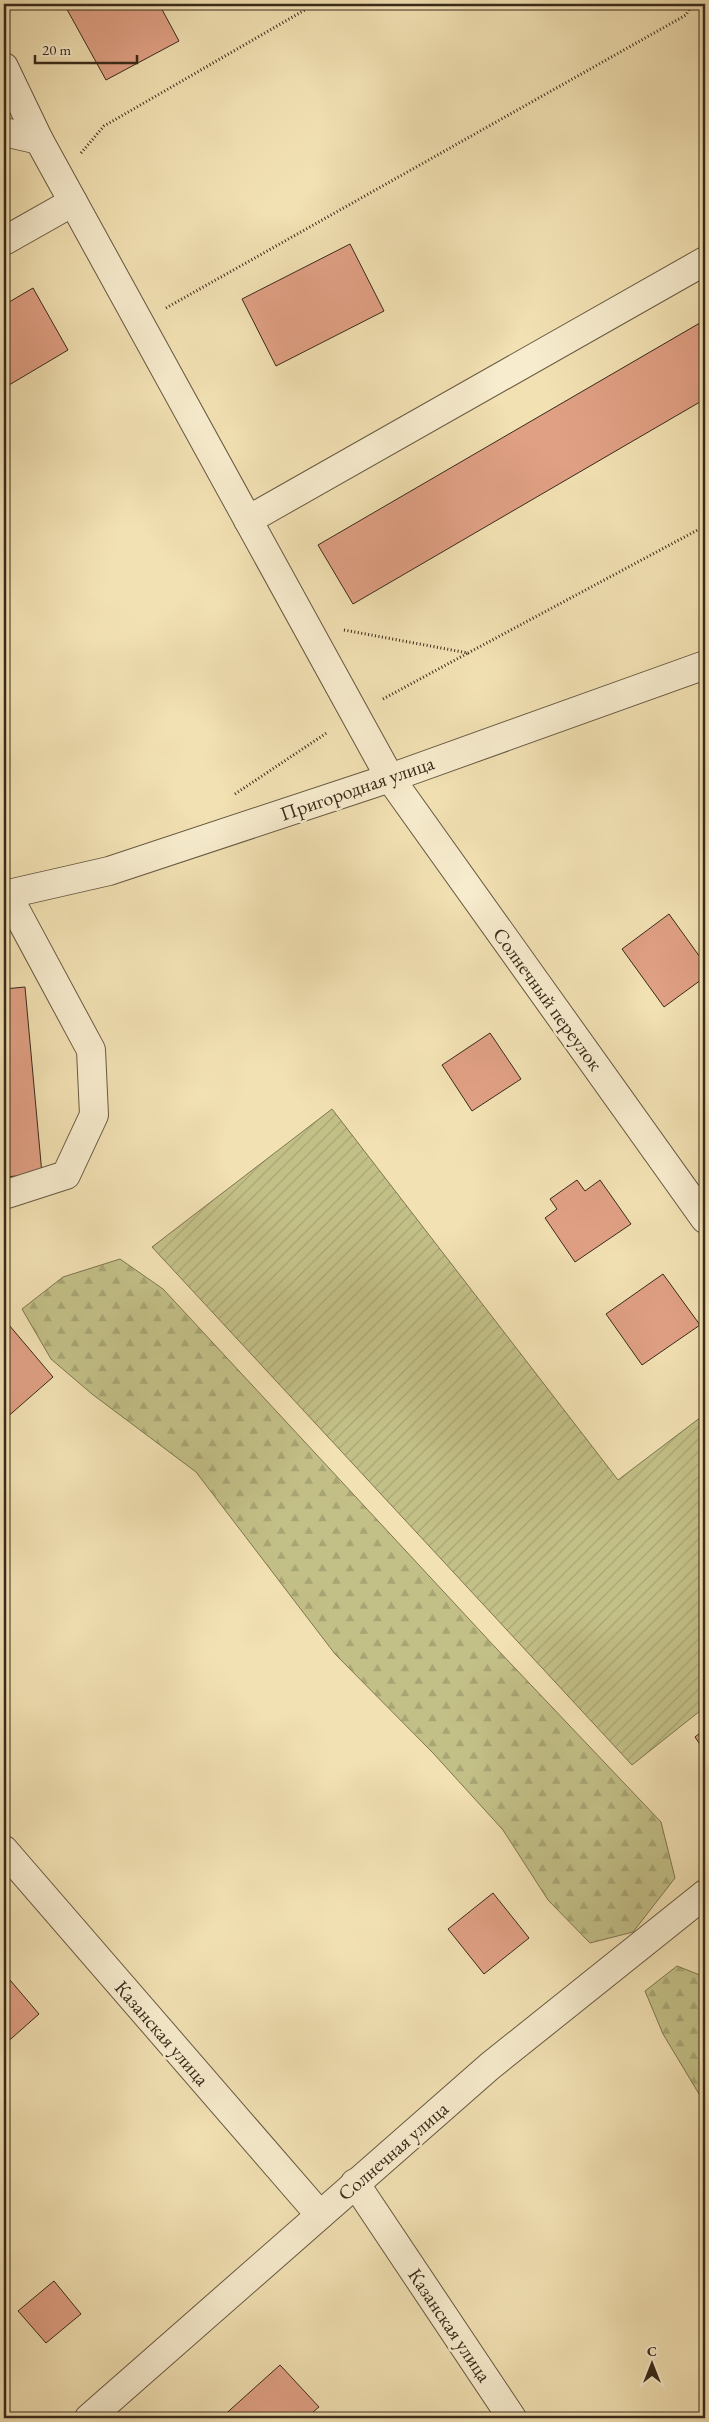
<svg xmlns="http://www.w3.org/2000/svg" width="709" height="2422" font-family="'EB Garamond',serif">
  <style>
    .forest { fill: url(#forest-firs); stroke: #7e7550 }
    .garden { fill: url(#garden-furrows); stroke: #7e7550 }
    .building { fill: #e0a084; stroke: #382a1a }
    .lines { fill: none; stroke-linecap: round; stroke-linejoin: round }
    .minor-casing { stroke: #665840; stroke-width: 30 }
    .path { stroke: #382a1a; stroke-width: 3; stroke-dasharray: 1 2.5; stroke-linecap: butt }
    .minor { stroke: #f7ecce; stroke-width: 28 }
    .labels { text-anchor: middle; stroke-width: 5; stroke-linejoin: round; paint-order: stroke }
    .street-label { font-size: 20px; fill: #382a1a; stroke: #f7ecce }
  </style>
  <defs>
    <pattern id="forest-firs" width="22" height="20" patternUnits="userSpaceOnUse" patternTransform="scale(1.25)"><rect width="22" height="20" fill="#c3c087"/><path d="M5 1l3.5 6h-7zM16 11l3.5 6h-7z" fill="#a8a574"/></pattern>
    <pattern id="garden-furrows" width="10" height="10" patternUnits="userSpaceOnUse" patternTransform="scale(1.25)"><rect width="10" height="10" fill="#c3c087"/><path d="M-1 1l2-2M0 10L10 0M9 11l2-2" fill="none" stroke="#a8a574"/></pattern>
  </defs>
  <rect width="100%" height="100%" fill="#f2e1b3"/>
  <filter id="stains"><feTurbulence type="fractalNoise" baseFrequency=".004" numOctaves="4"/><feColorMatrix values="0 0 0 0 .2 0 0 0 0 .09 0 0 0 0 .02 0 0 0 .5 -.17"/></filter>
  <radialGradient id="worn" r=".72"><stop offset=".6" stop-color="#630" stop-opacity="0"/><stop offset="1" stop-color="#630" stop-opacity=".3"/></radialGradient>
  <g class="forest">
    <polygon points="120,1259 163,1289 494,1646 661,1822 675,1878 633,1932 590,1943 548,1900 503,1830 433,1753 335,1654 196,1472 92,1394 51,1359 22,1309 63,1277"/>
    <polygon points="677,1966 705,1977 705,2104 663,2034 645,1991"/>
  </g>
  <polygon class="garden" points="332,1109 618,1480 705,1414 705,1588 703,1590 705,1593 705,1707 632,1765 152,1247"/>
  <g class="building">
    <polygon points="64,4 159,4 179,41 106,80"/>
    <polygon points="350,244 384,311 276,366 242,299"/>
    <polygon points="33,288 68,350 4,388 4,305"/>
    <polygon points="705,320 705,399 353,604 318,545"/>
    <polygon points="669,914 705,964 705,977 664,1007 622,949"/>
    <polygon points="25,987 42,1174 4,1177 4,989"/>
    <polygon points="490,1033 521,1079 472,1111 442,1065"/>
    <polygon points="577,1180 585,1191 600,1180 631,1224 575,1262 545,1218 557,1209 550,1199"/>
    <polygon points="663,1274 700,1325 642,1365 606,1314"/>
    <polygon points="9,1325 53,1377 5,1419 4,1329"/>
    <polygon points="705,1729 705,1752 695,1737"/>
    <polygon points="493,1893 529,1938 484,1974 448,1929"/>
    <polygon points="4,1973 39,2014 4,2045"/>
    <polygon points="54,2281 81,2314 46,2343 18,2311"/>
    <polygon points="280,2365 319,2407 306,2418 221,2418"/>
  </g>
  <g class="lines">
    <g class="minor-casing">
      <g id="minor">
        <polyline points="4,67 39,140 390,778 705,1219"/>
        <polyline points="4,132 39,140"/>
        <polyline points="4,241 73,202"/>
        <polyline points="248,520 705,261"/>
        <polyline points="4,895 109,871 390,778 705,665"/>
        <polyline points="4,1195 66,1175 94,1115 91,1050 7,894"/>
        <polyline points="4,1850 320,2215"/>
        <polyline points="355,2183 512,2418"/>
        <polyline points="89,2418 490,2066 705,1894"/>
      </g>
    </g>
    <g class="path">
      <polyline points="81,153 104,126 315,4"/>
      <polyline points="166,308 686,15 692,4"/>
      <polyline points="344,630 468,653 705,526"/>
      <polyline points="383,699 468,653"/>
      <polyline points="235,794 328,732"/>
    </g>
    <use href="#minor" class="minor"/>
  </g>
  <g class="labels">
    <g class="street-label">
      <text transform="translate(357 788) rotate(-19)" y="7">Пригородная улица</text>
      <text transform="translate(548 999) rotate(54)" y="7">Солнечный переулок</text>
      <text transform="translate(162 2033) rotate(49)" y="7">Казанская улица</text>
      <text transform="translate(393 2151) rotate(-41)" y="7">Солнечная улица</text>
      <text transform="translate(450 2325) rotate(56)" y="7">Казанская улица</text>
    </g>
  </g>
  <rect width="709" height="2422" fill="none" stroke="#f2e1b3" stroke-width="20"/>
  <rect x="5" y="5" width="699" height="2412" fill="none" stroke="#382a1a" stroke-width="2.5"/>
  <rect x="10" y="10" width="689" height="2402" fill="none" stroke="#382a1a"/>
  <g transform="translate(652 2364)" stroke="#f7ecce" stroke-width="4" paint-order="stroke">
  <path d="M0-4L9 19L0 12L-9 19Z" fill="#382a1a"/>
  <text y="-8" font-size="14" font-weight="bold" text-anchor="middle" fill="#382a1a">С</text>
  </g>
  <path d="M35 55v8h102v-8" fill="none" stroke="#382a1a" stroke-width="2.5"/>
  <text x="42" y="55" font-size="15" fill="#382a1a" stroke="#f7ecce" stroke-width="4" paint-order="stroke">20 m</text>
  <rect width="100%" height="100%" filter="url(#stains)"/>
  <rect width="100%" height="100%" fill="url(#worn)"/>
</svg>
